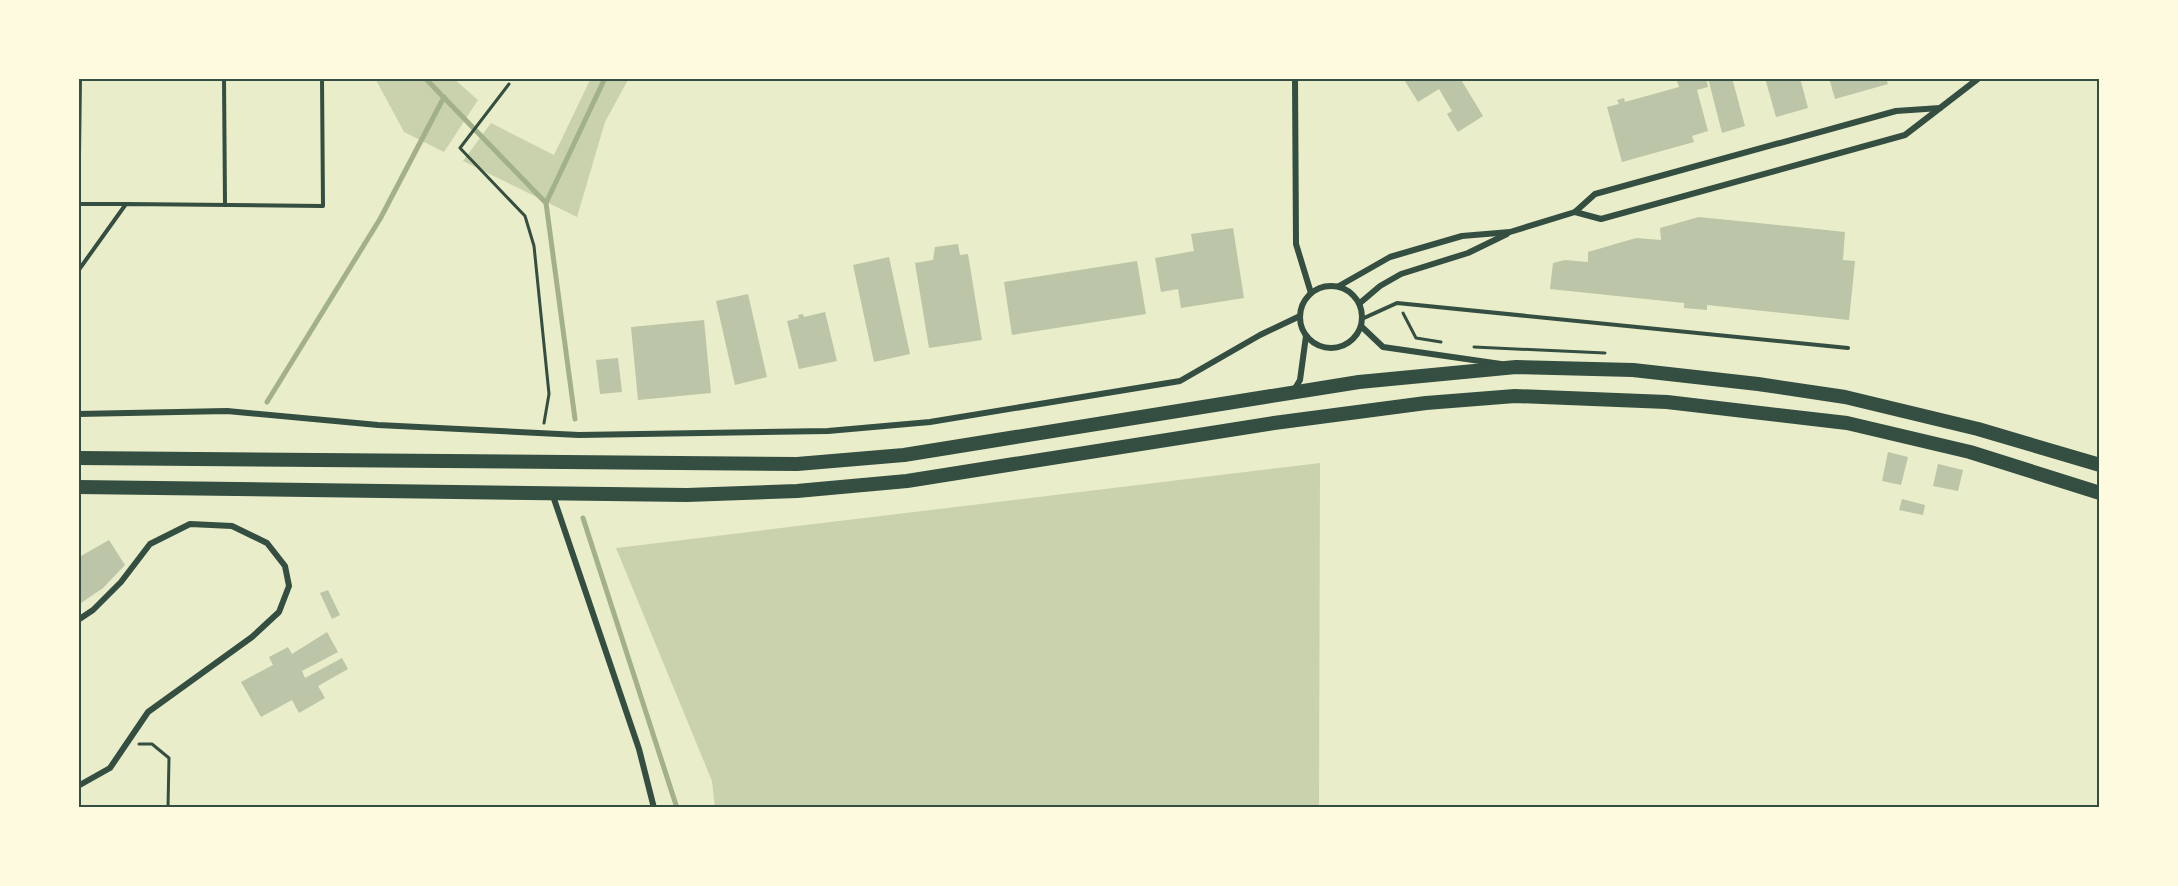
<svg xmlns="http://www.w3.org/2000/svg" width="2178" height="886" font-family="Helvetica,sans-serif">
  <style>
    .green { fill: #cad2ad }
    .lines { fill: none; stroke-linecap: round; stroke-linejoin: round }
    .stream { stroke: #a3b18a; stroke-width: 5 }
    .building { fill: #bcc5a7 }
    .path { stroke: #344e41; stroke-width: 3 }
    .service { stroke: #344e41; stroke-width: 4 }
    .minor { stroke: #344e41; stroke-width: 6 }
    .primary { stroke: #344e41; stroke-width: 14 }
    .neatline { fill: none; stroke: #344e41; stroke-width: 2 }
  </style>
  <rect width="100%" height="100%" fill="#e9edc9"/>
  <g class="green">
    <polygon points="375,78 453,78 478,100 444,152 404,132"/>
    <polygon points="591,78 629,78 605,122 577,217 463,161 491,123 554,155"/>
    <polygon points="1320,463 1319,808 715,808 712,781 616,548"/>
  </g>
  <g class="lines">
    <g class="stream">
      <polyline points="425,78 546,203"/>
      <polyline points="267,402 380,219 444,97"/>
      <polyline points="575,419 546,203 605,78"/>
      <polyline points="583,518 677,808"/>
    </g>
  </g>
  <g class="building">
    <polygon points="1403,78 1460,78 1483,116 1458,132 1447,114 1452,111 1439,89 1418,102"/>
    <polygon points="1676,78 1706,78 1708,87 1697,90 1708,131 1692,136 1694,142 1622,162 1607,107 1619,104 1617,100 1624,98 1625,102 1679,87"/>
    <polygon points="1708,78 1732,78 1745,126 1722,133"/>
    <polygon points="1765,78 1800,78 1808,108 1776,117"/>
    <polygon points="1829,78 1886,78 1888,84 1835,99"/>
    <polygon points="1699,217 1845,232 1843,260 1855,261 1849,320 1707,305 1707,310 1684,308 1684,303 1550,289 1553,263 1565,260 1588,262 1588,252 1636,238 1661,240 1660,228"/>
    <polygon points="1233,228 1244,298 1181,308 1178,289 1161,292 1155,258 1194,251 1191,234"/>
    <polygon points="958,244 960,255 968,254 982,340 929,348 915,263 933,260 935,247"/>
    <polygon points="889,257 910,354 874,362 853,265"/>
    <polygon points="1137,261 1146,314 1012,335 1004,282"/>
    <polygon points="748,294 767,377 735,385 716,301"/>
    <polygon points="825,312 837,361 799,369 787,321 799,318 798,315 803,314 804,317"/>
    <polygon points="704,320 711,393 638,400 631,327"/>
    <polygon points="618,358 622,392 600,394 596,360"/>
    <polygon points="1888,452 1908,457 1901,485 1882,481"/>
    <polygon points="1938,464 1963,470 1958,491 1933,486"/>
    <polygon points="1902,499 1925,505 1923,515 1899,510"/>
    <polygon points="109,540 125,565 103,588 78,605 78,551 81,556"/>
    <polygon points="328,590 340,615 332,619 320,593"/>
    <polygon points="327,632 338,652 302,671 305,678 342,658 348,669 318,686 325,698 299,713 292,700 261,717 241,682 273,665 269,657 288,647 292,654"/>
  </g>
  <g class="lines">
    <g class="path">
      <polyline points="509,84 460,148 525,216 534,246 549,394 544,423"/>
      <polyline points="1403,313 1416,338 1441,342"/>
      <polyline points="1474,347 1605,353"/>
      <polyline points="139,744 152,744 169,758 168,808"/>
    </g>
    <g class="service">
      <polyline points="224,78 225,205"/>
      <polyline points="78,204 125,204"/>
      <polyline points="78,233 80,78"/>
      <polyline points="78,271 126,204 323,206 322,78"/>
      <polyline points="1364,318 1397,303 1848,348"/>
    </g>
    <g class="minor">
      <polyline points="1295,78 1296,244 1311,293"/>
      <polyline points="1575,212 1601,219 1905,135 1979,78"/>
      <circle cx="1331" cy="317" r="31"/>
      <polyline points="1339,286 1390,257 1462,236 1510,232 1575,212 1595,194 1896,111 1940,108"/>
      <polyline points="1360,303 1380,286 1401,274 1468,253 1507,234"/>
      <polyline points="1362,327 1383,347 1501,364"/>
      <polyline points="1294,390 1300,380 1306,336"/>
      <polyline points="78,414 227,411 378,425 579,435 828,431 930,422 1180,381 1260,335 1300,316"/>
      <polyline points="552,493 639,749 654,808"/>
      <polyline points="78,620 93,610 121,582 150,544 190,524 232,526 267,543 285,566 289,586 279,612 252,637 148,712 110,768 78,786"/>
    </g>
    <g class="primary">
      <polyline points="78,458 797,464 904,455 1359,382 1516,367 1633,370 1758,384 1845,397 1978,429 2100,465"/>
      <polyline points="78,487 687,495 797,491 907,481 1274,423 1426,403 1515,396 1667,402 1847,423 1970,452 2100,493"/>
    </g>
  </g>
  <rect width="2178" height="886" fill="none" stroke="#fefae0" stroke-width="159"/>
  <rect x="80" y="80" width="2018" height="726" class="neatline"/>
</svg>
